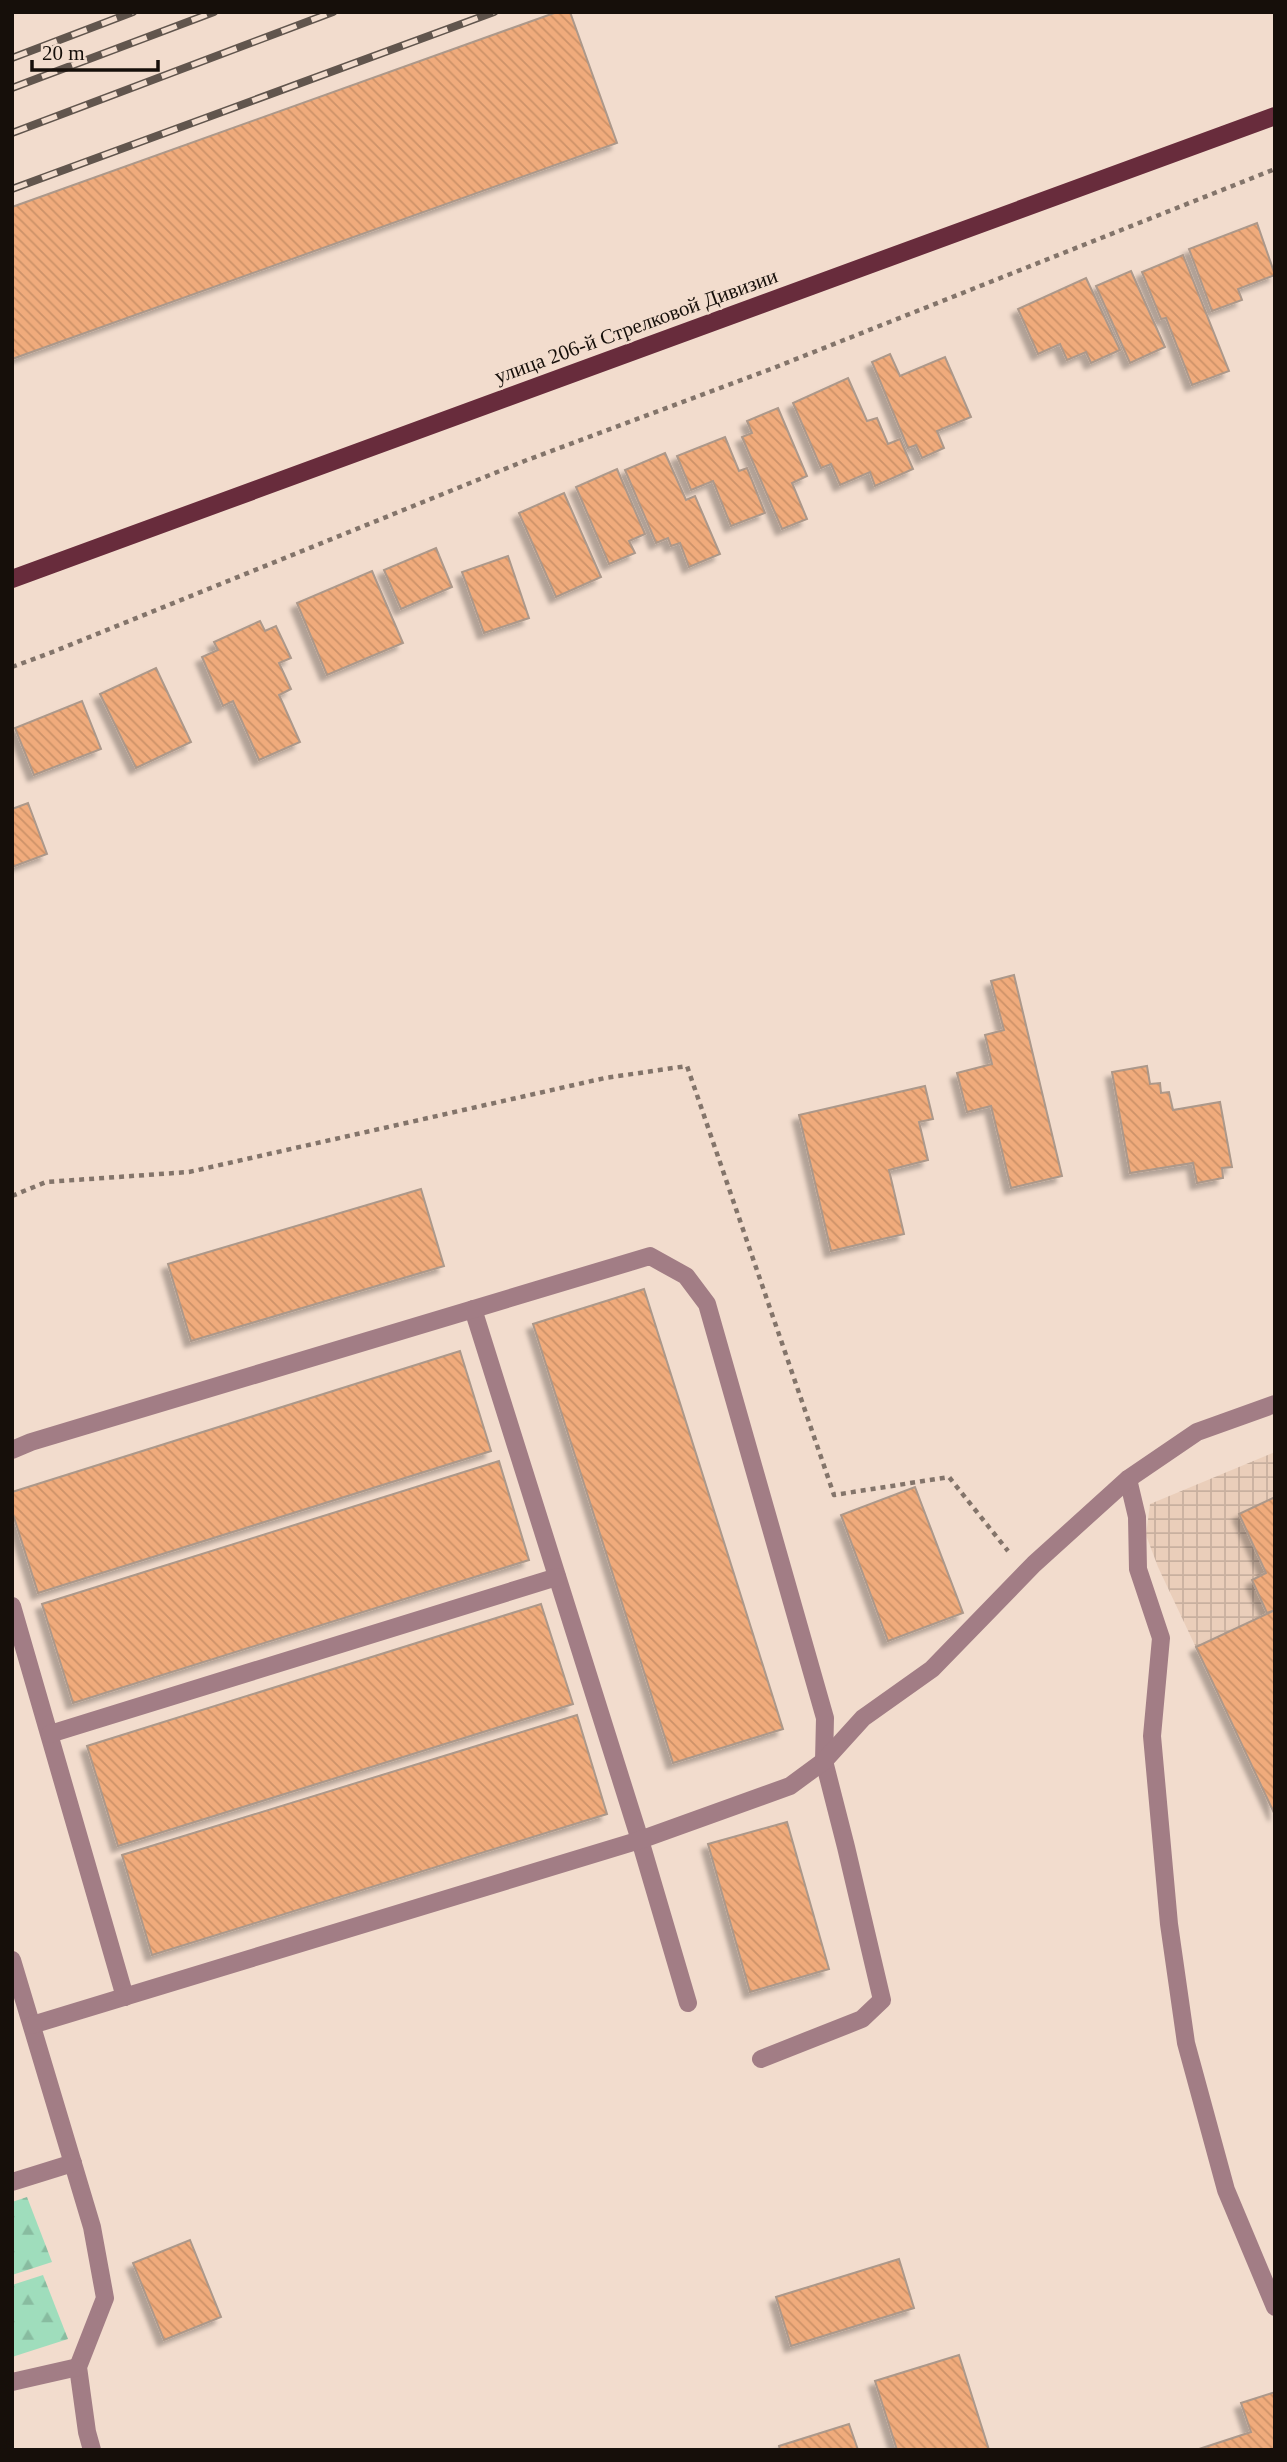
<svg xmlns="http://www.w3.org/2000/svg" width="1287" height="2462" font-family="Georgia,serif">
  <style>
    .industrial { fill: url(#industrial-grid) }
    .forest { fill: url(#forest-firs) }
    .building { fill: url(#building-back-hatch); stroke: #ac988a; stroke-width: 2; filter: url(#shadow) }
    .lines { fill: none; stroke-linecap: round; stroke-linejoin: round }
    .path { stroke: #83746a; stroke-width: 4.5; stroke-dasharray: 5 5; stroke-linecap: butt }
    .minor { stroke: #a27d85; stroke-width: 18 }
    .major { stroke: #682c3c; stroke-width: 18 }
    .rail-casing { stroke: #61554d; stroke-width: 8 }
    .rail { stroke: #f2dccd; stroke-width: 5; stroke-dasharray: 16; stroke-linecap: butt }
    .labels { text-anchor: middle; stroke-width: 5; stroke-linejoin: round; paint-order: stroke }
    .street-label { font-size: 21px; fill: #160f0a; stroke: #f2dccd }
  </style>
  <defs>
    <pattern id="industrial-grid" width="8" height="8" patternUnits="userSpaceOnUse" patternTransform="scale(1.75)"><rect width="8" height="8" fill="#eaceba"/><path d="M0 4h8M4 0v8" fill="none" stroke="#c8b09f"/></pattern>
    <pattern id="forest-firs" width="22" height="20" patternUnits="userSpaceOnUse" patternTransform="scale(1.75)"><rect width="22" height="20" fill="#9fddbc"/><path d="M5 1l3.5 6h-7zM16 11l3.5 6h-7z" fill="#88bca0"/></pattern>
    <pattern id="building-back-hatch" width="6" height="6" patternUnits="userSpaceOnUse" patternTransform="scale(1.75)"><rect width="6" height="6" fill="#f0ab7b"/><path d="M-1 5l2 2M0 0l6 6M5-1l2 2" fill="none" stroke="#cd9269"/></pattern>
    <filter id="shadow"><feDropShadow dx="-6" dy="6" stdDeviation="2" flood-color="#0004"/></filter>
  </defs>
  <rect width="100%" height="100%" fill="#f2dccd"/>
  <polygon class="industrial" points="1275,1452 1275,1815 1158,1567 1146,1535 1150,1504"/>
  <g class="forest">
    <polygon points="27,2197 52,2262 12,2275 12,2202"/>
    <polygon points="43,2275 68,2339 12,2357 12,2285"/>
  </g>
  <g class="building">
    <polygon points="557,12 570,12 617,143 12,359 12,207"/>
    <polygon points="1257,223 1275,275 1238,289 1242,300 1212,311 1189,249"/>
    <polygon points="1183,255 1229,371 1192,385 1166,318 1161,319 1142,272"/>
    <polygon points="1131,271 1165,347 1130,363 1096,286"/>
    <polygon points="1086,278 1120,350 1091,363 1086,352 1067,360 1060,344 1038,354 1018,309"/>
    <polygon points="890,354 900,376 945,357 971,417 937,431 944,448 922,458 916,445 908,448 872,362"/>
    <polygon points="848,378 867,421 877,418 888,444 900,439 913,469 875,486 870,472 840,485 831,464 821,468 793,403"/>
    <polygon points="778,408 807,476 792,483 807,519 782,529 742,437 752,433 747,421"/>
    <polygon points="725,437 739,471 747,468 765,513 731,526 713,481 691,490 677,456"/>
    <polygon points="665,453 686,500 695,496 720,554 689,567 680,543 671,546 668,538 656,543 625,470"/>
    <polygon points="617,469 645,534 629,541 635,553 609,564 576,487"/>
    <polygon points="564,493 601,577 556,597 519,513"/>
    <polygon points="436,548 452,587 401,609 384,570"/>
    <polygon points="508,556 529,618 484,633 462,572"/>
    <polygon points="372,571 403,643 327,675 297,603"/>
    <polygon points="260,621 265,631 276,626 291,658 279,663 291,689 279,695 300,742 259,760 233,701 223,706 202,657 218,650 214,642"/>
    <polygon points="156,668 191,742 136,768 100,694"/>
    <polygon points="82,701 101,749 34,775 15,728"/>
    <polygon points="28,803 47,854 12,867 12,809"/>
    <polygon points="1014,975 1062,1176 1011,1188 991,1106 967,1112 957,1073 992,1064 985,1035 1004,1030 991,981"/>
    <polygon points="1147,1066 1150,1084 1160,1083 1161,1093 1169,1092 1173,1110 1220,1102 1232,1167 1222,1168 1223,1178 1197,1183 1193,1163 1130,1173 1112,1072"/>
    <polygon points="925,1086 933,1119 919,1122 928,1160 889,1170 904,1234 831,1251 799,1115"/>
    <polygon points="421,1189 444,1266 191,1341 168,1264"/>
    <polygon points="644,1289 783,1729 673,1763 533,1324"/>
    <polygon points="460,1351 491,1451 38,1593 12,1511 12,1492"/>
    <polygon points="499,1461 529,1560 73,1703 42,1604"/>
    <polygon points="915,1487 963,1613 888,1641 841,1515"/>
    <polygon points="1275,1497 1275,1610 1267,1613 1252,1580 1266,1573 1239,1514"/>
    <polygon points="541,1604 573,1704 118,1846 87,1746"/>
    <polygon points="1275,1610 1275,1815 1196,1647"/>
    <polygon points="577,1715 607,1814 152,1955 122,1855"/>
    <polygon points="787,1822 829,1969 750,1992 708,1844"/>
    <polygon points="190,2240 221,2317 164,2340 133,2263"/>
    <polygon points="899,2259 914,2308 791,2346 776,2297"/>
    <polygon points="959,2355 989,2450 897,2450 875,2381"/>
    <polygon points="1275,2392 1275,2450 1196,2450 1251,2432 1241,2403"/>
    <polygon points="849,2424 858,2450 780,2450 779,2446"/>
  </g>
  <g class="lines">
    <g class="path">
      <polyline points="12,667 55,651 527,460 771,369 1275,169"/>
      <polyline points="12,1196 46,1182 189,1172 605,1078 687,1066 834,1495 949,1477 1008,1551"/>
    </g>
    <g class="minor">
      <polyline points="473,1309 640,1840 688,2003"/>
      <polyline points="12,1450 31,1442 650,1256 686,1276 707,1304 825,1718 824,1761 846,1847 882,2000 862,2019 761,2059"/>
      <polyline points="1128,1479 1137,1517 1138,1569 1161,1638 1152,1736 1169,1924 1186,2043 1226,2190 1275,2307"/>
      <polyline points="12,1606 125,1997"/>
      <polyline points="50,1734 557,1577"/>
      <polyline points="12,1960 92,2227 105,2298 78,2367 87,2432 92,2450"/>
      <polyline points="32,2025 640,1840 790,1786 824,1761 863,1718 932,1669 1034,1564 1128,1479 1197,1432 1275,1404"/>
      <polyline points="12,2182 73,2163"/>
      <polyline points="12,2382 78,2367"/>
    </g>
    <polyline class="major" points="12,579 1275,116"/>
    <g class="rail-casing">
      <g id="rail">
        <polyline points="12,58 133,12"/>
        <polyline points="12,88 214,12"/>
        <polyline points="12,133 333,12"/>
        <polyline points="12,189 494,12"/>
      </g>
    </g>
    <use href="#rail" class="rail"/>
  </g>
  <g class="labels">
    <g class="street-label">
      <text transform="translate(636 326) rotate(-20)" y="7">улица 206-й Стрелковой Дивизии</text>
    </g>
  </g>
  <rect width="1287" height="2462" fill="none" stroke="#160f0a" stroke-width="28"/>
  <path d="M32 60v10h126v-10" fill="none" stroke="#160f0a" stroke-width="3.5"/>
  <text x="42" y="60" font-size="21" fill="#160f0a" stroke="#f2dccd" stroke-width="5" paint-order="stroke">20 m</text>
</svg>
